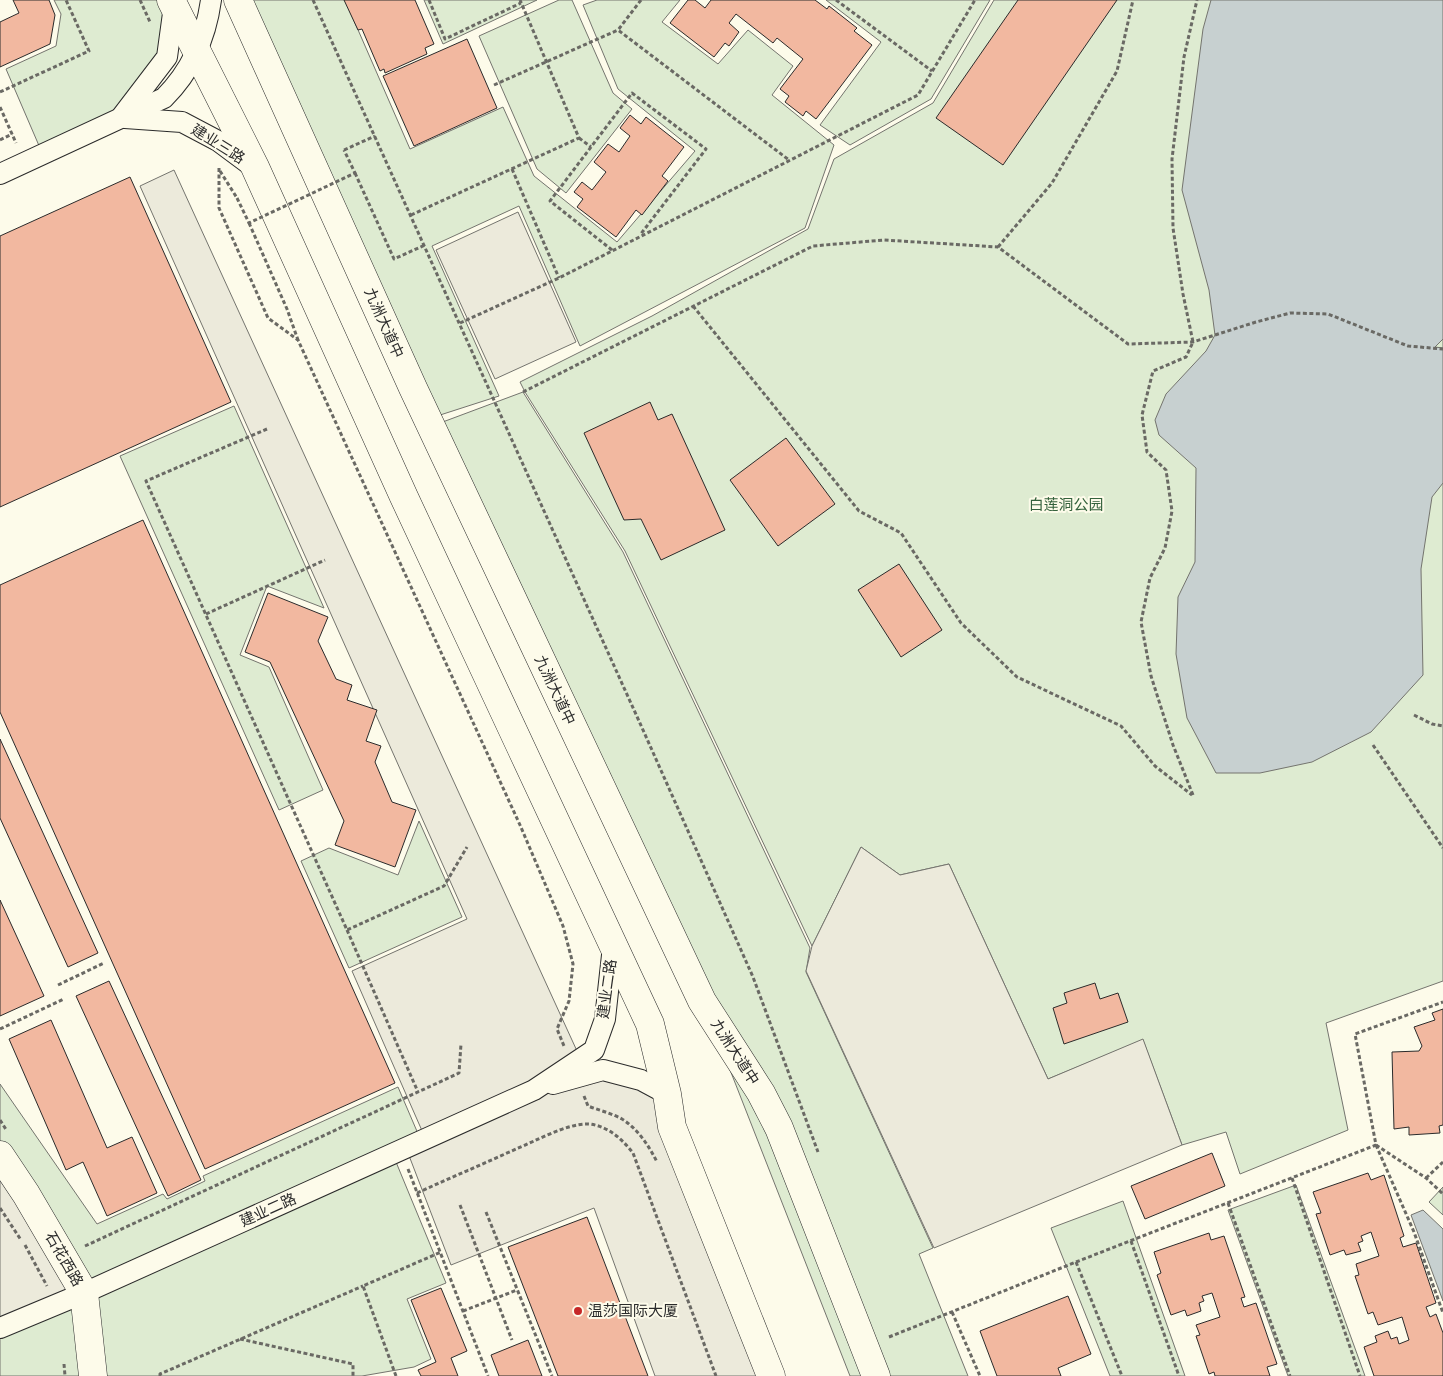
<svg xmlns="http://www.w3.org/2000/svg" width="1443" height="1376" font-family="Ubuntu,'Noto Sans SC',sans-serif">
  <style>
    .green { fill: #deebd1; stroke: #74746e }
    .parking { fill: #eceadb; stroke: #74746e }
    .water { fill: #c7d0d0; stroke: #74746e }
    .building { fill: #f2b8a0; stroke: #2b2b2b }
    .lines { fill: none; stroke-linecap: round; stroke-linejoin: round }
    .street-casing { stroke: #2b2b2b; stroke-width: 22 }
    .secondary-casing { stroke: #2b2b2b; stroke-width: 29 }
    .primary-casing { stroke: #2b2b2b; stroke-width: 29 }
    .path { stroke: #6a6964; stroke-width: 3; stroke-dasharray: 4 2.5; stroke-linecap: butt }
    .street { stroke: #fdfbea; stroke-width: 20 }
    .secondary { stroke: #fdfbea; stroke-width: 28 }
    .primary { stroke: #fdfbea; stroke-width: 28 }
    .path-bridge { stroke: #6a6964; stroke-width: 3; stroke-dasharray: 4 2.5; stroke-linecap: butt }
    .poi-dot { fill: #c62828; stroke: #fdfbea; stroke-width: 2 }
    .labels { text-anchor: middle; stroke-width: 4; stroke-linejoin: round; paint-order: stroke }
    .street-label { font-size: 15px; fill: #2b2b2b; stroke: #fdfbea }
    .park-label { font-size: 15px; fill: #34623c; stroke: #fdfbea }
    .poi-label { font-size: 15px; fill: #2b2b2b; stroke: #fdfbea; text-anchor: start }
  </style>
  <rect width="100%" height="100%" fill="#fdfbea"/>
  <g class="green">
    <polygon points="54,0 165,0 161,56 116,111 40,148 6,69 56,46 61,14"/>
    <polygon points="247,0 345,0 410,149 503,107 534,176 617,242 695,151 618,89 583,5 597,0 680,0 662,22 718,64 748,30 793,66 772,95 834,145 805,228 580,346 519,206 432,246 499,396 437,416"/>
    <polygon points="424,0 537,0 443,44"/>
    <polygon points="559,0 572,0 613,93 632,109 566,193 537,169 479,36"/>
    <polygon points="826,0 990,0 931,99 850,145 820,125 881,42"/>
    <polygon points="994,0 1443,0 1443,981 1326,1023 1348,1130 1240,1174 1226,1132 1182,1145 1143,1040 1048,1079 949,864 900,875 861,847 812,946 625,551 525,392 520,382 652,316 808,229 834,159 933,103"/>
    <polygon points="523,392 623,552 810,948 806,972 933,1248 919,1254 968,1376 850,1376 703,1001 432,426"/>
    <polygon points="234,406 324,608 267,586 240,655 269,667 323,790 279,810 120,456"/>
    <polygon points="419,821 462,917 349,968 301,861 329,848 398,875"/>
    <polygon points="0,1084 97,1224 163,1194 167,1199 205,1181 203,1176 398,1087 419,1136 86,1286 0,1150"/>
    <polygon points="396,1162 446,1283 407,1299 431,1359 414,1367 362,1376 100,1376 91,1297"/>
    <polygon points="1296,1185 1365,1376 1288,1376 1228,1210"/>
    <polygon points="1443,1187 1443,1215 1429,1202"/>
    <polygon points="1123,1201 1185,1376 1110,1376 1051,1228"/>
    <polygon points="84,1294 93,1376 0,1376 0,1329"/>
  </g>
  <g class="parking">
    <polygon points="174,170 577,1051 534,1081 423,1133 352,971 467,919 140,186"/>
    <polygon points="518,212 576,342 495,379 436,250"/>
    <polygon points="861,847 900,875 949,864 1048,1079 1143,1039 1182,1145 934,1248 806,971 812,946"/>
    <polygon points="603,1075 639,1087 671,1104 778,1376 655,1376 594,1208 451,1265 408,1153 534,1094"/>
    <polygon points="0,1156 84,1293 0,1328"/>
  </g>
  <g class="water">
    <polygon points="1211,0 1443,0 1443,339 1435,347 1443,348 1443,483 1432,497 1421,569 1423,675 1371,732 1312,762 1260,773 1216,773 1187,718 1176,654 1178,597 1195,562 1196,468 1159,435 1155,420 1166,394 1206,351 1215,335 1209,290 1182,190 1203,29"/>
    <polygon points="1423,1210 1443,1229 1443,1301 1411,1215"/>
  </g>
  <g class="building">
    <polygon points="13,0 49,0 55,15 50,44 0,67 0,22 19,13"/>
    <polygon points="344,0 415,0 434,44 425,48 427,54 385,73 384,69 380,71 362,29 358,30"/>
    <polygon points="688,0 695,0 705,8 711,0 815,0 827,9 829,6 857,28 854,31 872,45 816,119 806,111 803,116 785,102 789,96 780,89 803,59 777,38 773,43 736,14 729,23 739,32 729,46 725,43 714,57 670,23"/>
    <polygon points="1018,0 1117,0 1003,165 936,118"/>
    <polygon points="467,39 497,108 414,146 383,76"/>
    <polygon points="630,115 641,124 646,117 684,147 662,176 668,181 642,215 636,210 616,237 577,207 583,199 574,192 582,182 592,190 606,172 594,162 608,144 619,152 630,136 620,128"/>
    <polygon points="130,177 231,402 0,507 0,236"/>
    <polygon points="650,402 658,420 672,414 725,530 661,560 641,519 624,520 584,433"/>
    <polygon points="786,438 835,504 778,546 730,480"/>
    <polygon points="143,520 395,1083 205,1169 0,712 0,585"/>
    <polygon points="899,564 942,630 901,657 858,590"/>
    <polygon points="268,593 328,617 318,641 336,679 352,685 347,700 377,710 366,741 381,746 375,762 392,802 416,810 395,867 335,845 344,821 270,662 245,652"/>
    <polygon points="0,739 98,953 68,967 0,818"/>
    <polygon points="0,900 44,996 0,1016"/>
    <polygon points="109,981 201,1180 168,1196 76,996"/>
    <polygon points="1095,983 1100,999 1118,993 1128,1022 1064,1044 1053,1008 1067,1003 1064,993"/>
    <polygon points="1443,1009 1443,1125 1439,1126 1440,1133 1409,1135 1409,1127 1394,1129 1392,1052 1419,1051 1422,1046 1414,1027 1435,1020 1432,1013"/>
    <polygon points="51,1020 107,1148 132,1137 157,1193 107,1216 83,1162 66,1170 9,1039"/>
    <polygon points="1212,1153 1225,1186 1145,1219 1131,1186"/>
    <polygon points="1368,1173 1371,1180 1384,1175 1404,1236 1400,1238 1403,1247 1416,1243 1436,1303 1426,1307 1430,1317 1436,1314 1443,1333 1443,1376 1374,1376 1364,1347 1377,1342 1375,1336 1388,1331 1391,1339 1397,1337 1399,1344 1409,1340 1402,1317 1378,1325 1373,1312 1368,1314 1355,1276 1359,1275 1356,1264 1379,1256 1371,1232 1361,1236 1363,1241 1358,1243 1361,1251 1346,1255 1344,1250 1330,1255 1316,1214 1321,1213 1313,1192"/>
    <polygon points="587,1217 648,1376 558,1376 508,1247"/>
    <polygon points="1209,1233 1211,1240 1224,1236 1245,1297 1241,1298 1244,1307 1256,1303 1277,1364 1267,1367 1270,1376 1215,1376 1214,1372 1209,1374 1196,1336 1200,1335 1196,1325 1220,1317 1212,1293 1202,1296 1204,1301 1199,1303 1201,1311 1187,1316 1185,1310 1171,1315 1157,1275 1161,1273 1154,1252"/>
    <polygon points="441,1288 467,1351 451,1358 458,1376 421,1376 418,1370 436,1362 411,1300"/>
    <polygon points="1068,1296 1091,1354 1058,1368 1061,1376 997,1376 980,1331"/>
    <polygon points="528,1340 542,1376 499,1376 491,1355"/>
  </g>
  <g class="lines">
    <g class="street-casing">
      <g id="street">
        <polyline points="122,116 167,57 174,6"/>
        <polyline points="125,118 182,122 218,141 253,167"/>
        <path d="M0,174L164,98C191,71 206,37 211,0"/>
        <polyline points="553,1084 603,1070 641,1080 667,1094"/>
        <polyline points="0,1328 84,1293 534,1090 594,1050 605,1019 613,946"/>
      </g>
    </g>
    <g class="secondary-casing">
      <polyline id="secondary" points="0,1155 26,1194 84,1293 93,1376"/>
    </g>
    <g class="primary-casing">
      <g id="primary">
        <polyline points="171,0 255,167 404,497 650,1024 667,1094 672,1127 771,1376"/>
        <polyline points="238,0 413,388 702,1001 761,1093 779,1128 876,1376"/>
      </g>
    </g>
    <g class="path">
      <polyline points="140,0 150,22"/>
      <polyline points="313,0 639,721 753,977 818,1152"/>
      <polyline points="429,0 445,39 521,3"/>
      <polyline points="641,0 618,30 789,160"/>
      <polyline points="836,0 932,71"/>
      <polyline points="494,85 618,30"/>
      <polyline points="0,92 89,51 66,0"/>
      <polyline points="0,107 16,143"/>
      <polyline points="579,138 591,147"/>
      <polyline points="0,140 12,134"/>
      <polyline points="344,150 375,136"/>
      <polyline points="219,168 219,208 268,318 298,340 520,825 563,926 573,964 569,1001 557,1029 564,1046"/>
      <polyline points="512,169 559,278"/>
      <polyline points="220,171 237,198"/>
      <polyline points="355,173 394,259 425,245"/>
      <polyline points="411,215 579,138 520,0"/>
      <polyline points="249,223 287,309 298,340"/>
      <polyline points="998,247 1052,183 1117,71 1133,0"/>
      <polyline points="612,250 550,201 632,93 706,149 640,235"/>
      <polyline points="693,306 859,511 901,533 961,623 1017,677 1121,726 1155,766 1192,795"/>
      <polyline points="460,323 559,278 918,95 975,0"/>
      <polyline points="523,392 813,246 884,240 998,247 1128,344 1193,342 1256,322 1290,313 1328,314 1408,346 1443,349"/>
      <polyline points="267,429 146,481 347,930 444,886 467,847"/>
      <polyline points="206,614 325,560"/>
      <polyline points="1414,715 1432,724 1443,726"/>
      <polyline points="1373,745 1443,848"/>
      <polyline points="1193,795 1173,745 1151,676 1141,622 1150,578 1165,548 1172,511 1166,470 1147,452 1142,415 1153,371 1186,357 1193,342 1183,294 1173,228 1172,159 1184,57 1197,0"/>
      <polyline points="347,930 418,1092"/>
      <polyline points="58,985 104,963"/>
      <polyline points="0,1029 64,999"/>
      <path d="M584,1096L588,1106C598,1110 611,1113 622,1119C638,1129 649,1146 657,1162"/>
      <polyline points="0,1120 7,1131"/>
      <polyline points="1376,1145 1414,1232 1443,1313"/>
      <polyline points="1376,1145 1426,1178 1443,1194"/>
      <polyline points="408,1169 488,1376"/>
      <polyline points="1292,1178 1360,1376"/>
      <polyline points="1426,1178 1443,1162"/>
      <path d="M417,1193C450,1178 483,1164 516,1149C536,1141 567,1123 589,1124C608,1126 622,1139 633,1153L716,1376"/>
      <polyline points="1228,1203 1290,1376"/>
      <polyline points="460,1205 512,1340"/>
      <polyline points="0,1208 21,1240"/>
      <polyline points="486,1212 552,1376"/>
      <polyline points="1131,1241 1179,1376"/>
      <polyline points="25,1245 47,1286"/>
      <polyline points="85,1246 459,1073 461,1044"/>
      <polyline points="1076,1262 1376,1145 1355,1034 1443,1002"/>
      <polyline points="463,1311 517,1290"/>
      <polyline points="952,1312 980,1376"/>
      <polyline points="889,1337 1076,1262 1122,1376"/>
      <polyline points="240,1339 353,1364 353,1376"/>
      <polyline points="64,1364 65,1376"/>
      <polyline points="160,1376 160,1374 363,1286"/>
      <polyline points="396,1376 363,1286 441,1252"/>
    </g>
    <use href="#street" class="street"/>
    <use href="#secondary" class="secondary"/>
    <use href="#primary" class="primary"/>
    <polyline class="path-bridge" points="237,198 249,223 355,173 344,150"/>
  </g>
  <circle class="poi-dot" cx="578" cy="1311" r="5"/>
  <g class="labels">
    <g class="street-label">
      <text transform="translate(218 144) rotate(32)" y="5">建业三路</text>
      <text transform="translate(384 323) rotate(66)" y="5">九洲大道中</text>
      <text transform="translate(555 690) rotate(65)" y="5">九洲大道中</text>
      <text transform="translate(607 989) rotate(-82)" y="5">建业二路</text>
      <text transform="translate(735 1052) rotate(57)" y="5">九洲大道中</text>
      <text transform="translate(268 1210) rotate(-24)" y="5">建业二路</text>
      <text transform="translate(64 1259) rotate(60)" y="5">石花西路</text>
    </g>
    <g class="park-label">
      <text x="1066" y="510">白莲洞公园</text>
    </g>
    <g class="poi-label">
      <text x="588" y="1316">温莎国际大厦</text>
    </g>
  </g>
</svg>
